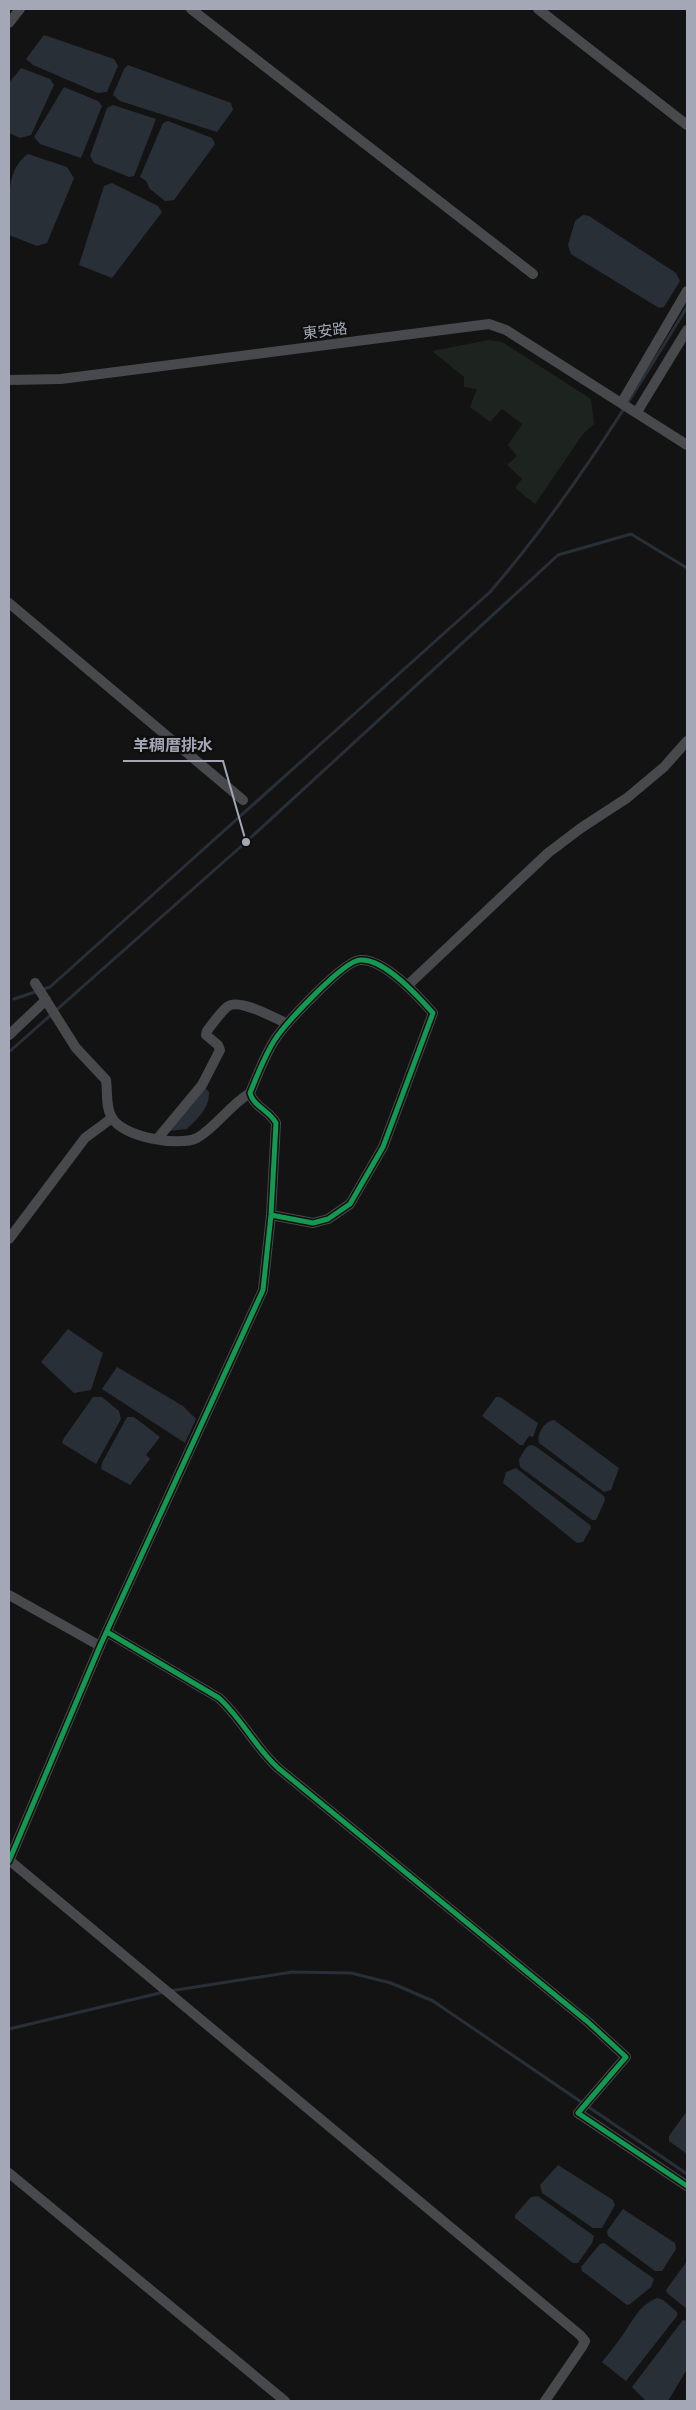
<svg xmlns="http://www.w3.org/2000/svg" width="696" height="2410" font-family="Karla,'Noto Sans TC',sans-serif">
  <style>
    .grass { fill: #1d241f }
    .water { fill: #292f37 }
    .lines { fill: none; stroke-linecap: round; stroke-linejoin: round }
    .stream { stroke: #292f37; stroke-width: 3 }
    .minor { stroke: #48494c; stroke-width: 10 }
    .cycleway-casing { stroke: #0e0e0f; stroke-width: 8 }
    .cycleway { stroke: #139951; stroke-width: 5 }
    .labels { text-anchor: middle; stroke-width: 4.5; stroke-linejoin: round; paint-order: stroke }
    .street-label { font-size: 15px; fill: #a4a7b5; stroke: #0e0e0f }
    .leader { fill: none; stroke: #a4a7b5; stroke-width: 2 }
    .callout-dot { fill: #a4a7b5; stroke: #0e0e0f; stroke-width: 2 }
    .callout-label { font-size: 16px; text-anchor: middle; font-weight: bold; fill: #a4a7b5; stroke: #0e0e0f; stroke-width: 4.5; stroke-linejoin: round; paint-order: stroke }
  </style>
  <rect width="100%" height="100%" fill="#131314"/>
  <polygon class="grass" points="489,340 502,342 591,399 594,424 583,434 535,504 515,488 522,479 507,465 517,456 508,445 522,424 502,409 490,422 470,407 477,389 464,387 464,377 432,351"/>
  <g class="water">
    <polygon points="44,35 114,59 118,66 107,92 98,93 33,65 26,59"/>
    <polygon points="128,65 231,103 233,110 217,132 120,101 113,95 124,69"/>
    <polygon points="21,68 50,79 54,85 31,135 20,138 9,133 9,83"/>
    <polygon points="64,87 98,101 102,106 81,158 40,144 34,137"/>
    <polygon points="113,105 156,119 134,176 129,177 94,163 90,156 107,108"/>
    <polygon points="168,121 212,138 215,144 174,200 165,201 150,189 146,181 140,177 163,123"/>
    <path d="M28,154L67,167L74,178L47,243L37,246L9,235C9,209 4,170 28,154Z"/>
    <polygon points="112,183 158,206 162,212 112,278 79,265 104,186"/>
    <polygon points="583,215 589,216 676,273 680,281 664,307 659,308 571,254 568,245 575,221"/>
    <path d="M205,1088L209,1092C210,1108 197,1119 187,1129L168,1131Z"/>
    <polygon points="68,1329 103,1353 91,1390 74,1393 41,1362"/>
    <polygon points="117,1367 183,1406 196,1419 185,1443 102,1389"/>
    <polygon points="93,1397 102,1397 119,1411 121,1419 96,1464 62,1443 64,1438"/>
    <polygon points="496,1397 500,1397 538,1423 533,1437 529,1436 523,1445 520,1445 482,1416"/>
    <polygon points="127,1417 134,1417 160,1437 146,1455 150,1459 130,1485 101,1469 102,1463"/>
    <path d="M554,1420L619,1468L611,1490L604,1492L539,1443C536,1435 544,1421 554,1420Z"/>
    <polygon points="530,1445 535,1446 604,1496 605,1500 596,1520 592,1520 520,1467 519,1459 526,1448"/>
    <polygon points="516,1468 590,1525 591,1528 583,1542 577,1543 503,1483 506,1472"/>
    <polygon points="687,2111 687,2154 669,2141 669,2136"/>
    <polygon points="558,2165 613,2200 615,2205 602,2228 593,2228 542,2193 540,2185"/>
    <polygon points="538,2196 594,2236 592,2243 578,2263 573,2263 515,2218 515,2215 531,2197"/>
    <polygon points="623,2209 675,2243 676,2249 662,2271 655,2271 608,2236 607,2231"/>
    <polygon points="604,2243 654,2279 651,2287 630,2304 627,2305 582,2271 581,2267 600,2244"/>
    <polygon points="687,2261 687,2309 667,2293 666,2290"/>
    <path d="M657,2298L663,2300L677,2312V2316L626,2381L602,2362C609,2353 616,2345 622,2336C633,2321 638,2306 657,2298Z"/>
    <polygon points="683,2320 687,2321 687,2369 668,2401 646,2401 632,2387"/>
  </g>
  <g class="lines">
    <g class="stream">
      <path d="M14,999L50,987L490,592C566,504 627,406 687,307"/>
      <polyline points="9,1052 246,842 558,555 631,534 687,568"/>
      <polyline points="170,1991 292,1972 351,1973 391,1983 433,2001 687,2174"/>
      <polyline points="9,2029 164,1992"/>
    </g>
    <g class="minor">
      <polyline points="191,9 533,274"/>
      <polyline points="538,9 687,125"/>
      <polyline points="9,23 20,9"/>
      <polyline points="9,380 61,379 489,324 506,330 687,445"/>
      <polyline points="622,402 687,291"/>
      <polyline points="637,412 687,330"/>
      <polyline points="9,603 243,800"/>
      <path d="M35,983L76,1048L106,1080C108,1093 105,1106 112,1118C123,1137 179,1147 197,1138C215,1128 230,1105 250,1093"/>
      <polyline points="408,985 548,853 581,828 627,798 664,767 687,741"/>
      <polyline points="9,1035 46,1000"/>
      <path d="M158,1138L202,1085L220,1050L218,1045L206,1035L207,1031C213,1023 220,1013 227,1007C238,997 274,1018 286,1023"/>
      <polyline points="9,1239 85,1138 112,1118"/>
      <polyline points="9,1595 100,1646"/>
      <path d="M107,1632L219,1698C242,1719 255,1747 278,1768L588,2022L626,2057L578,2113L687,2186"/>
      <polyline points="9,1860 580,2335 585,2341 582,2347 545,2401"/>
      <path d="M9,1861L100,1646L263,1290L271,1215L276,1123C270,1111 253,1106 250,1093C257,1076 264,1057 274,1041C284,1025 343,961 360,960C384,958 418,996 433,1013L383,1147L350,1204L328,1219L313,1223L271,1215"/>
      <polyline points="9,2173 285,2401"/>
    </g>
    <g class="cycleway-casing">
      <g id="cycleway">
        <path d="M107,1632L219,1698C242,1719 255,1747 278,1768L588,2022L626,2057L578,2113L687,2186"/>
        <path d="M9,1861L100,1646L263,1290L271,1215L276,1123C270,1111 253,1106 250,1093C257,1076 264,1057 274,1041C284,1025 343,961 360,960C384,958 418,996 433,1013L383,1147L350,1204L328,1219L313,1223L271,1215"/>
      </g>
    </g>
    <use href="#cycleway" class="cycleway"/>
  </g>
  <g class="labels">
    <g class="street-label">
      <text transform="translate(325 331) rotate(-7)" y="5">東安路</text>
    </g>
  </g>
  <path class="leader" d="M246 842L223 761H123"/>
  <circle class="callout-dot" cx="246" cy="842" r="5"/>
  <g class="callout-label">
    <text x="173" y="751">羊稠厝排水</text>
  </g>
  <rect width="696" height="2410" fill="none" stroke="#a4a7b5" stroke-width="20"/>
</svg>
